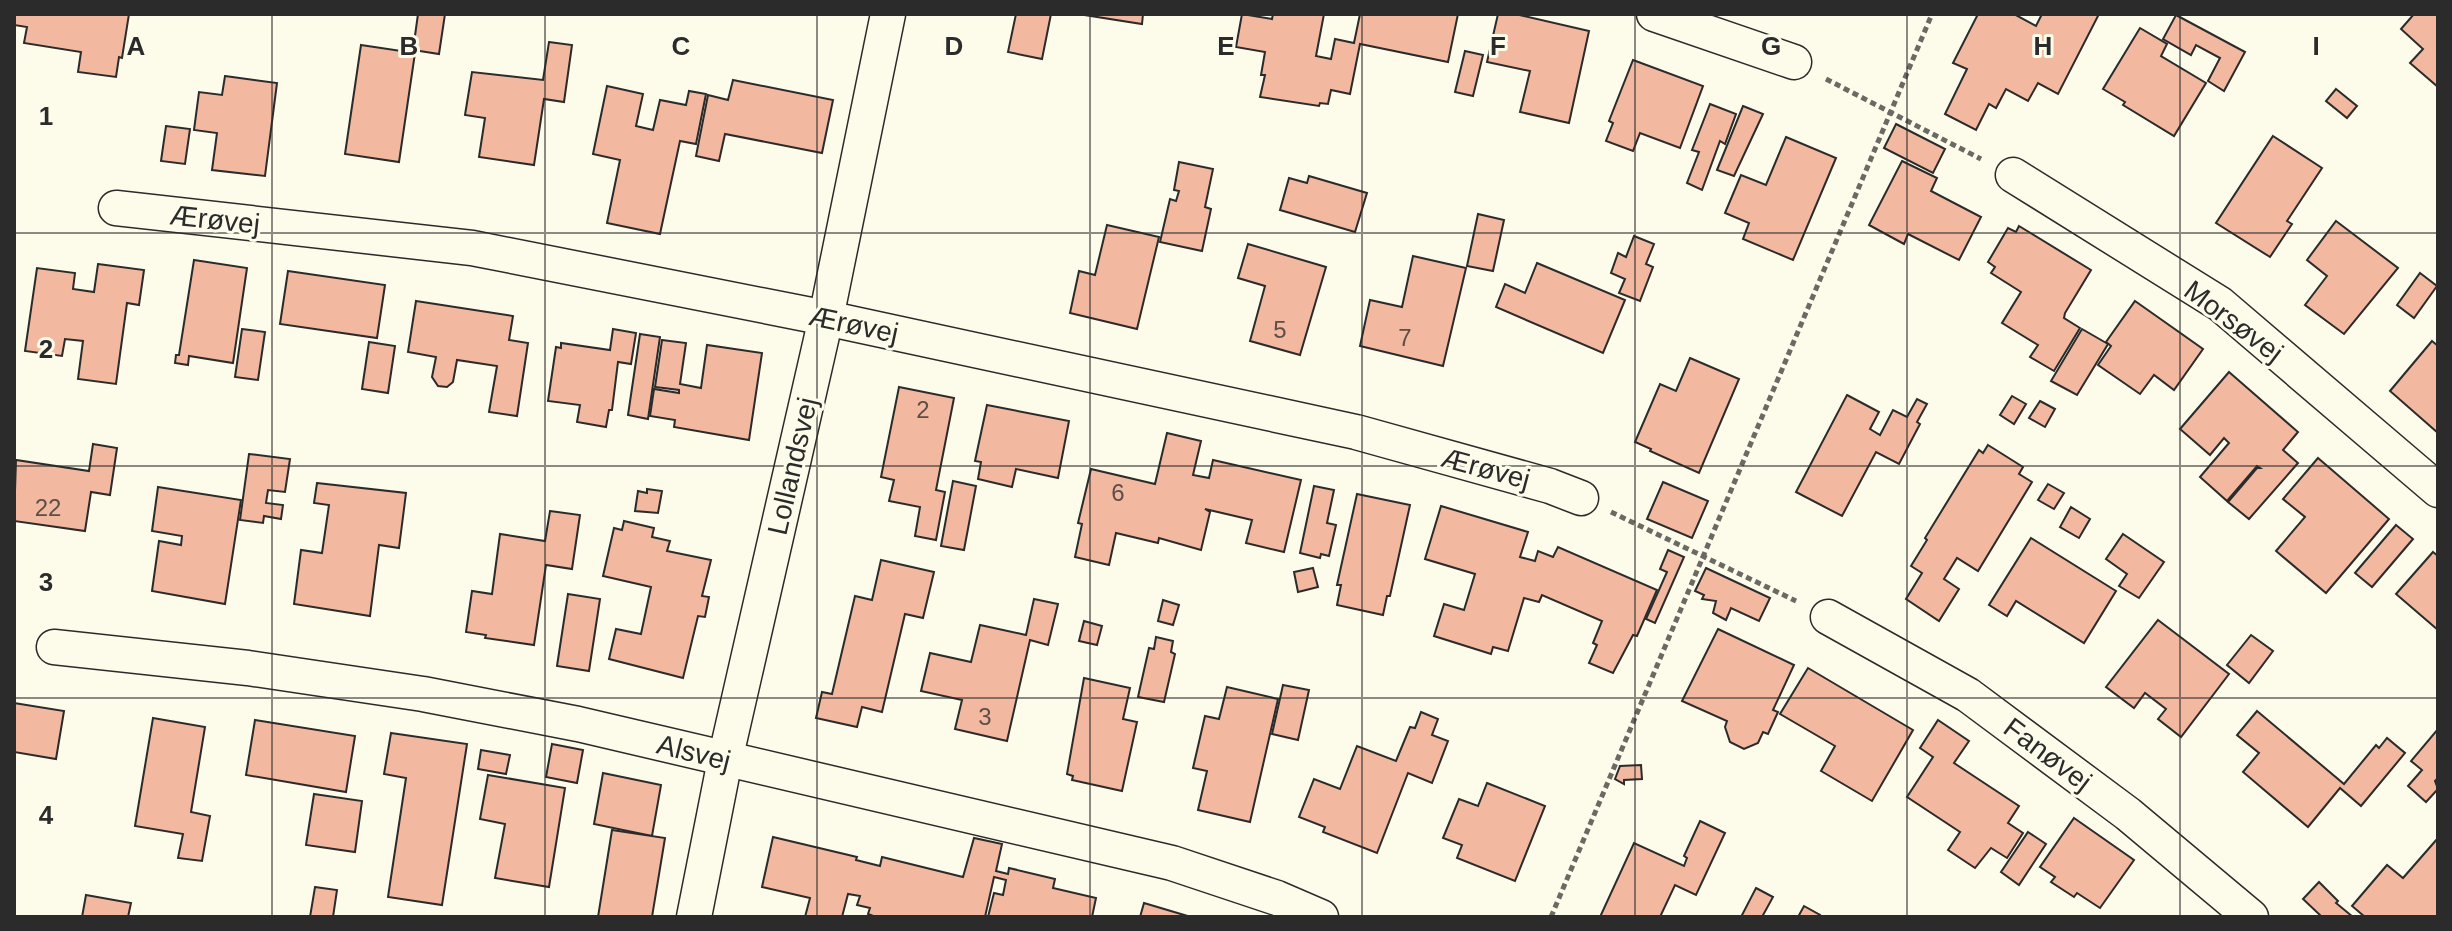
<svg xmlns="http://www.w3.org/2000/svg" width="2452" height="931" font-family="Helvetica,sans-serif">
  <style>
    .building { fill: #f2b8a0; stroke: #2b2b2b; stroke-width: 2 }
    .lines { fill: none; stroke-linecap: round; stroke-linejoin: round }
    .street-casing { stroke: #2b2b2b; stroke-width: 37 }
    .path { stroke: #6a6964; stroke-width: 5; stroke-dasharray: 6 4; stroke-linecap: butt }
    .street { stroke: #fdfbea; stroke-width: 34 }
    .grid { fill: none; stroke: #2b2b2b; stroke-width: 2; stroke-opacity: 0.55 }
    .labels { text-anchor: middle; stroke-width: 6; stroke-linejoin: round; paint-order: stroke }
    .number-label { font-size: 24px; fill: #5d4e48 }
    .street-label { font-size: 28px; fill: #2b2b2b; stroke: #fdfbea }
    .grid-label { font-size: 26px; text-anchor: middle; font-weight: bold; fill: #2b2b2b; stroke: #fdfbea; stroke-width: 6; stroke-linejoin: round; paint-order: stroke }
  </style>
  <rect width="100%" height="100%" fill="#fdfbea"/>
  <g class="building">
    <polygon points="14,14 129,14 122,58 119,57 116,77 78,72 81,52 24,43 27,27 14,25"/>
    <polygon points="418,14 445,14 439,54 413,50"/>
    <polygon points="1016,14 1051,14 1042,59 1008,52"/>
    <polygon points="1078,14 1143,14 1142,24"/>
    <polygon points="1242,14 1272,19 1273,14 1324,14 1316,56 1331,59 1335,39 1354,43 1360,14 1458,14 1448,62 1360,44 1350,94 1331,90 1328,104 1320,103 1319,106 1260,97 1265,75 1261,75 1265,52 1236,47"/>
    <polygon points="1498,14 1515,14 1589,31 1569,123 1520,112 1530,71 1487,62"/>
    <polygon points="1978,14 2014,14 2036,26 2042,14 2099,14 2058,94 2038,83 2028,101 2006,89 1996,108 1989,104 1976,130 1945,114 1967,69 1953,63"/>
    <polygon points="2414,14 2438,14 2438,87 2410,63 2423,49 2401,29"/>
    <polygon points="2176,15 2245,52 2224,91 2208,81 2220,58 2196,45 2191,55 2163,39"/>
    <polygon points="2140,28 2167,44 2161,56 2206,83 2174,136 2123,105 2125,102 2103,89"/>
    <polygon points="549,42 572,45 564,102 544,99 534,165 479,157 485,118 465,115 472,72 543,80"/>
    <polygon points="361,45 415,53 399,162 345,154"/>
    <polygon points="1465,51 1483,55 1473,96 1455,92"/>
    <polygon points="1633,60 1703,86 1680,148 1640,133 1633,151 1606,141 1613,123 1609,121"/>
    <polygon points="225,76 277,83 265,176 212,170 217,133 194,130 199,92 222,95"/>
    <polygon points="733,80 833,100 822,153 725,134 719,161 696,156 708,95 728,100"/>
    <polygon points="607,86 643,94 636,126 653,130 660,100 686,105 689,91 706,94 696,144 680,141 660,234 607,223 620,160 593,154"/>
    <polygon points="2336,89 2357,106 2347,118 2326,101"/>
    <polygon points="1710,104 1736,114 1725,144 1720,141 1702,190 1687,183 1699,152 1692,150"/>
    <polygon points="1743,106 1763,114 1734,176 1717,170"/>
    <polygon points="1896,124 1945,149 1933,173 1884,148"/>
    <polygon points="166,126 190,129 185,164 161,161"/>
    <polygon points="2273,136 2322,168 2287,221 2292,224 2270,257 2216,223"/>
    <polygon points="1786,137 1836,158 1793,260 1743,239 1749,223 1725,213 1741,175 1766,185"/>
    <polygon points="1902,161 1937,178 1931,191 1981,217 1959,260 1908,234 1904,244 1869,225"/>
    <polygon points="1179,162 1213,169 1205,207 1211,209 1202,251 1160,242 1170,199 1176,201 1179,191 1174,190"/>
    <polygon points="1309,176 1367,193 1355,232 1280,210 1289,178 1307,183"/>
    <polygon points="1478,214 1504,220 1493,271 1467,266"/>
    <polygon points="2336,221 2398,268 2344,334 2305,305 2327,276 2307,260"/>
    <polygon points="1107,225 1159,237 1137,329 1070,313 1079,271 1095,275"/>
    <polygon points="2019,226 2091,270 2065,313 2064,318 2080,328 2054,371 2030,357 2038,345 2002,323 2021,292 1991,273 1995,267 1988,262 2008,228 2016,232"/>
    <polygon points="1634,236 1654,244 1646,264 1653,267 1640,301 1619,293 1625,279 1611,273 1618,253 1626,257"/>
    <polygon points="1248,244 1326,267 1300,355 1250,341 1265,286 1238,278"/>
    <polygon points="1413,256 1466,268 1443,366 1360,346 1370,300 1402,307"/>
    <polygon points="194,260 247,268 233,363 189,356 188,365 175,363 176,355 179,355"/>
    <polygon points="1537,263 1625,300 1603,353 1496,307 1505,284 1525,293"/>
    <polygon points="98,264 144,270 139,305 127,303 116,384 78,379 83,341 65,339 62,356 25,351 37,268 75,273 73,289 94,292"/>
    <polygon points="288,271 385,285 377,338 280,324"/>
    <polygon points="2420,273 2437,286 2414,318 2397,305"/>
    <polygon points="416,301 513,316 509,340 528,343 517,416 489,412 497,366 457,360 453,382 447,387 438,386 432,377 436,357 408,352"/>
    <polygon points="2135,301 2203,349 2174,390 2154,375 2140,394 2098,365 2111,346 2106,342"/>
    <polygon points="242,329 265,332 258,380 235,377"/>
    <polygon points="613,329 636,333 631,364 618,362 612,410 609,410 606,427 577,422 580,405 548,401 556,347 561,348 561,343 610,350"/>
    <polygon points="2082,329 2108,344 2077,395 2051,381"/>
    <polygon points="640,334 660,337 648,419 628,415"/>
    <polygon points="662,340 686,343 680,384 701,388 707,345 762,353 749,440 674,427 675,420 650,416 654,389 679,393 679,390 655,387"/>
    <polygon points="2432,341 2438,346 2438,433 2390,391"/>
    <polygon points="369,342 395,346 388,393 362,389"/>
    <polygon points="1690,358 1739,379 1699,473 1650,451 1651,449 1635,442 1660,384 1676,391"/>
    <polygon points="2229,372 2298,432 2283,450 2298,463 2249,519 2228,502 2257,468 2260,468 2257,466 2227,501 2200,477 2229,443 2224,438 2210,455 2180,429"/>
    <polygon points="899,387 954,398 936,490 945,492 936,540 915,536 920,507 889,501 894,480 881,477"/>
    <polygon points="1847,395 1879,412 1870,429 1880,435 1893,410 1907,417 1917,399 1927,404 1917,422 1920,424 1899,464 1876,452 1842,516 1796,492"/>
    <polygon points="2012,396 2026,404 2014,424 2000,415"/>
    <polygon points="2040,401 2055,409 2045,427 2029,418"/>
    <polygon points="987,405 1069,421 1058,478 1016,469 1012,487 978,479 981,462 975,461"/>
    <polygon points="1167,433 1201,441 1193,475 1209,478 1213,460 1301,480 1284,552 1246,543 1252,520 1205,509 1210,512 1201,550 1159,538 1158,543 1116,533 1109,565 1075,557 1082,524 1078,523 1091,469 1155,484"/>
    <polygon points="93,444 117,448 110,495 91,492 85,531 14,521 16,460 89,471"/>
    <polygon points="1988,445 2023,467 2019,474 2032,482 1978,571 1957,558 1944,579 1959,589 1939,621 1906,599 1922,573 1911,566 1927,540 1925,538 1979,450 1983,453"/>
    <polygon points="249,454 290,459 285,492 268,490 266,503 283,505 281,519 264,516 263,523 240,520"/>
    <polygon points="2318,458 2389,519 2326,593 2276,551 2305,517 2283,499"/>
    <polygon points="953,481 976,486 964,550 941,546"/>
    <polygon points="1663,482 1708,501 1692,538 1647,519"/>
    <polygon points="317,483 406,493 399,548 379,545 370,616 294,604 301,550 322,553 329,505 314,503"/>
    <polygon points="2048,484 2064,493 2054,509 2038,500"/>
    <polygon points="1314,486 1334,490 1327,523 1336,525 1329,556 1321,554 1320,558 1300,553"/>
    <polygon points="158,487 241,500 225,604 152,591 159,541 181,545 182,536 152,531"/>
    <polygon points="647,489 662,491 658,513 635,511 638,491 647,493"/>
    <polygon points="1357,494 1410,505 1390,596 1387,596 1383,615 1337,605 1341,585 1337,585"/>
    <polygon points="1441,506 1528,532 1520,557 1535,561 1538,551 1553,557 1558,547 1657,590 1637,636 1633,635 1613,673 1589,663 1597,645 1593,643 1602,621 1542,595 1539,602 1524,598 1508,651 1493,647 1491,654 1434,636 1444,604 1464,610 1475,574 1425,559"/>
    <polygon points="2071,507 2090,519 2079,538 2060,527"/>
    <polygon points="550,511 580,515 572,569 546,565 534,645 485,638 486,635 466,632 472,591 492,594 500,534 545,541"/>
    <polygon points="624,521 654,528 652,537 670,541 667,551 711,560 702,596 709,597 705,617 698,616 683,678 609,659 616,629 641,634 651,587 603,576 614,528 622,530"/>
    <polygon points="2396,525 2413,539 2372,587 2355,573"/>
    <polygon points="2123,534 2164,562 2139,598 2119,586 2127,574 2106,559"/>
    <polygon points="2031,538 2116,591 2084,643 2016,601 2007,616 1989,605"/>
    <polygon points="1668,550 1684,557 1655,623 1646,619 1667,572 1660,569"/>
    <polygon points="2433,552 2438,556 2438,630 2396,594"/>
    <polygon points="881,560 934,572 923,618 905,614 882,712 862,707 857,727 816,718 822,692 832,694 855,596 872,600"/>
    <polygon points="1313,568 1318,587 1298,592 1294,572"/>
    <polygon points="1706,568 1770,598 1759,621 1731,608 1726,620 1713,613 1716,601 1702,599 1704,595 1695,591"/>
    <polygon points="568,594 600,599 589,671 557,666"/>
    <polygon points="1034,599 1058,604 1048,645 1030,640 1007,741 955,729 962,700 921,691 930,653 971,662 980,625 1026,635"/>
    <polygon points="1163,600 1179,605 1173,625 1158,621"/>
    <polygon points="2158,620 2229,674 2181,737 2158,719 2166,709 2145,693 2134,708 2106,687"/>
    <polygon points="1084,621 1102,626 1097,645 1079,641"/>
    <polygon points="1718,629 1794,665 1773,710 1778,712 1768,734 1763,732 1758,743 1744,749 1730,742 1725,727 1727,721 1682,701"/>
    <polygon points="2251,635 2273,651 2249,683 2227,665"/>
    <polygon points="1156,637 1173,641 1171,652 1175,654 1164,702 1138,697 1149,648 1154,649"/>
    <polygon points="1808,668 1913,730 1872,801 1821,771 1835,746 1780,714"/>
    <polygon points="1084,678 1130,688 1123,719 1137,722 1122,791 1072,780 1073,776 1067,774"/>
    <polygon points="1283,685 1309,690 1298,740 1272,734"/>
    <polygon points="1227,687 1278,699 1250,822 1198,810 1207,771 1193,768 1205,716 1219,719"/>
    <polygon points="14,703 64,711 56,759 14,752"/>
    <polygon points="2257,711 2344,784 2376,745 2379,748 2387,738 2405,753 2361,806 2340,788 2308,827 2243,772 2259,753 2237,735"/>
    <polygon points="1421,712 1438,719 1432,735 1448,741 1432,783 1408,773 1377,853 1323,832 1325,827 1299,817 1314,779 1340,789 1357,746 1396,761 1410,727 1415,728"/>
    <polygon points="153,718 205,727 191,812 210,816 202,861 178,858 183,834 135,826"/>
    <polygon points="255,720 355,736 346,792 246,775"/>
    <polygon points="1938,720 1969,741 1954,763 2019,806 2008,823 2023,833 2007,858 1991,848 1975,868 1948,850 1960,832 1907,797 1933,757 1920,748"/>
    <polygon points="2438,729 2438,778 2435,781 2438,789 2426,802 2408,786 2422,770 2411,761"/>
    <polygon points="391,733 467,744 442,905 388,897 406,778 384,774"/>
    <polygon points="552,744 583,750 577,783 546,777"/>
    <polygon points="481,750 510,755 506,774 478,769"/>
    <polygon points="1641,765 1642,779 1624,780 1624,784 1615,779 1620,766"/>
    <polygon points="603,773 661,785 652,836 594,824"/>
    <polygon points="488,775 565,788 549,887 495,878 505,824 480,819"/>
    <polygon points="1487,783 1545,806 1515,881 1457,858 1462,845 1443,838 1459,799 1478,806"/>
    <polygon points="314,794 362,801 355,852 306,845"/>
    <polygon points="2074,818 2134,860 2100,908 2077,893 2074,897 2051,882 2055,877 2040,867"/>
    <polygon points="1700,821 1725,833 1696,895 1675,885 1660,917 1600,917 1634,843 1684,866 1687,858 1684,856"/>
    <polygon points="612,830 665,838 652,917 598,917"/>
    <polygon points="2028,832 2046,844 2019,885 2001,872"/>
    <polygon points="773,837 857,857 856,860 880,866 882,857 963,877 974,838 1002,844 996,871 1008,874 1009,868 1055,879 1053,888 1096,898 1092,917 988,917 994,893 1003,895 1006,880 994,877 985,917 876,917 868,914 870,908 857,905 860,896 848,894 842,917 805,917 810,898 762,887"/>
    <polygon points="2438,838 2438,917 2365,917 2352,906 2387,865 2403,878"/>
    <polygon points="2319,882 2338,901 2336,903 2353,917 2322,917 2303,899"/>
    <polygon points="315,887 337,890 333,917 310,917"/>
    <polygon points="1756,888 1773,897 1762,917 1741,917"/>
    <polygon points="86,895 131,903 128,917 82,917"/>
    <polygon points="1144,903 1191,917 1140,917"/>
    <polygon points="1804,906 1820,915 1819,917 1798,917"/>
  </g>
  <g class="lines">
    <g class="street-casing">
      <g id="street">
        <polyline points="1654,14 1794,62"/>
        <polyline points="2013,175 2220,304 2438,490"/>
        <polyline points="116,208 472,248 826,318 1356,432 1550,486 1581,498"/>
        <polyline points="1828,617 1968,695 2128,814 2251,917"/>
        <polyline points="54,647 248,668 423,694 578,724 1172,863 1277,898 1321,917"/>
        <polyline points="694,917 725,760 826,318 888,14"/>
      </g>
    </g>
    <g class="path">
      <polyline points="1826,79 1981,159"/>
      <polyline points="1611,512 1796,601"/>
      <polyline points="1551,917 1932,14"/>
    </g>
    <use href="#street" class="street"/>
  </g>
  <path class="grid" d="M272,14V917M545,14V917M817,14V917M1090,14V917M1362,14V917M1635,14V917M1907,14V917M2180,14V917M14,233H2438M14,466H2438M14,698H2438"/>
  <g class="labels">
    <g class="number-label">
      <text x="1280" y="338">5</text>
      <text x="1405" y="346">7</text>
      <text x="923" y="418">2</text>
      <text x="1118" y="501">6</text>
      <text x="48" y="516">22</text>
      <text x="985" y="725">3</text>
    </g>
    <g class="street-label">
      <text transform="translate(215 219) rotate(6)" y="10">Ærøvej</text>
      <text transform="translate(2234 321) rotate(37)" y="10">Morsøvej</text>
      <text transform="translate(854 324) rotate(12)" y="10">Ærøvej</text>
      <text transform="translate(792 466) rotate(-77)" y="10">Lollandsvej</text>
      <text transform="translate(1486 468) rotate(15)" y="10">Ærøvej</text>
      <text transform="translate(694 752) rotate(14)" y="10">Alsvej</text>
      <text transform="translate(2048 754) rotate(37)" y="10">Fanøvej</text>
    </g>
  </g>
  <g class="grid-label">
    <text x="136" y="55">A</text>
    <text x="409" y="55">B</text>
    <text x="681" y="55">C</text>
    <text x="954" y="55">D</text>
    <text x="1226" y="55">E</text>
    <text x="1498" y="55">F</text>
    <text x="1771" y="55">G</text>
    <text x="2043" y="55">H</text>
    <text x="2316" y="55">I</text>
    <text x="46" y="125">1</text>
    <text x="46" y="358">2</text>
    <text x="46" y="591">3</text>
    <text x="46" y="824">4</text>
  </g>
  <rect width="2452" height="931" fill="none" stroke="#2b2b2b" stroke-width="32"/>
</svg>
